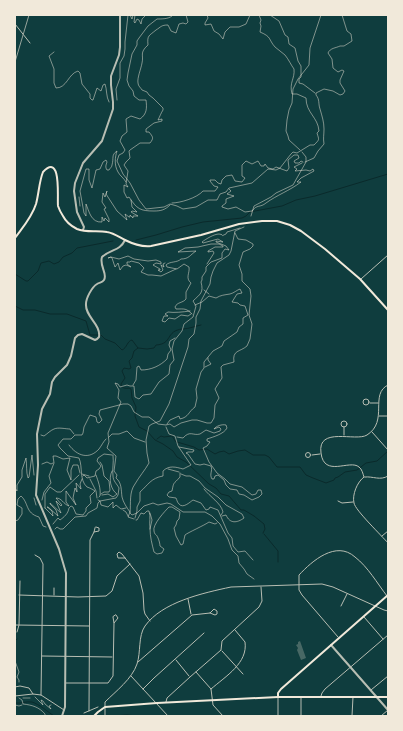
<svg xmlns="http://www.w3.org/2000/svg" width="403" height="731" font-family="'Exo 2',sans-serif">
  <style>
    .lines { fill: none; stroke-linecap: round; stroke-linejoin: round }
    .stream { stroke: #0a2a2b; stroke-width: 1 }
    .building { fill: #486865 }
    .path { stroke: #f1e9da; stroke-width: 0.5 }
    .minor { stroke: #b8beb3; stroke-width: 1 }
    .tertiary { stroke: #b8beb3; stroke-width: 2 }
    .secondary { stroke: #f1e9da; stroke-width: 2 }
    .rail { stroke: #97a49c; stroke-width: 1 }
  </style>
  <rect width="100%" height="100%" fill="#0f3d3e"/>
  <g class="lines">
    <g class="stream">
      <polyline points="136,240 156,235 182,227 203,222 242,218 246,216 250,212 255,211 282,206 296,200 315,196 388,174"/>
      <polyline points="15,274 26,281 28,281 38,271 41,263 49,261 54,264 59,262 63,257 72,253 77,248 113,241"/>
      <path d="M15,306L23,310H35L50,314H67L86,321L90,335H101L105,339L115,343L122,350C127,348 127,341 132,340L138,348L134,351L132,358L129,361L131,368L129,369L124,368L122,371L125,378L121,384C121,388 126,389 129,388L131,389L132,398L136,407L135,416L139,427L147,431L155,440L163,444L173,451L177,457L186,462L209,484L216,488L221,494L229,496L241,510H244L254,516"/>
      <path d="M183,329C189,329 195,326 201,325"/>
      <path d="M138,348L147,349L154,348L156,345C173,344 165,331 182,329"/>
      <polyline points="157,439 161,436 164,437 172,436 176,442"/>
      <polyline points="177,442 194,447 199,450 207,449 215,454 219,452 224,451 229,454 238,451 245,450 253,455 265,455 269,457 277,467 300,467 306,475 313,478 326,483 334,480 335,478 338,477 345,472 357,470 366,463 377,461 388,451"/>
      <polyline points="254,516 264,524 265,529 263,533"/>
      <polyline points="264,534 278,551 278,562"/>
      <polyline points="15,641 17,639"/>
      <path d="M15,703C21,704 26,701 32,702C39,704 48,712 54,716"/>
      <polyline points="113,716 127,715 136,716"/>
    </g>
  </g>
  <polygon class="building" points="300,641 306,658 301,660 297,650 298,648 296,645 298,644 298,642"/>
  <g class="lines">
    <g class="path">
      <polyline points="130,15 132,19 133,15"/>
      <polyline points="135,15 134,22 135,23 137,19 139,20 141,24 142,19 146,15"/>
      <polyline points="158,15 160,15"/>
      <path d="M172,15V16C168,19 162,19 157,19L148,26L139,38L137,41V45L132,54L128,73L127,80L129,86L133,91L134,96L139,100H146C147,108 147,114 140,119L131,116L126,119L127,132L122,136L120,141L125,150L123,153L119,155L117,161L123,174L130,183L139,200L146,209L164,207L170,204L177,206L183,209L196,207L208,200H217L220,194L226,192L229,188L252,183L268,169L276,170L280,168L291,154L293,152L297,153L310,145H314C320,139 319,140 317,133L319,131C318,117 306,113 306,98L297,94H292C289,82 295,79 294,69C291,65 289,60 285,55C282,52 278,50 275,47C268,39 272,37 260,32L261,26L260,23L261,20L259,15"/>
      <polyline points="207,15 208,18 205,23 205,25 211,24 214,31 219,34 223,39 225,32 230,27 239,27 246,24 250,15"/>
      <polyline points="270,15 279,21 285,35 288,37 289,44 295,48 298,61 301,66 301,77 299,79 299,83 303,84 315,93"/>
      <path d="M54,52L49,56L54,69V83L56,88C67,88 68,74 78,71L80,73L82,84L90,94V98L92,100H93L97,88L101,91L103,85L105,84C107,89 106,97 109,102"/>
      <polyline points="117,100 116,89 120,78 120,63 124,56 125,49 125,42 128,15"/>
      <polyline points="300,150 289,140 288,136 286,131 287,120 289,110 292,103 293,89 298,79 309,65 310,48 321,15"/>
      <path d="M305,162L314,158L318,151L324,144C323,138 324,135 324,129C324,122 322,116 320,109C318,103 320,100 316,95V93L324,89L333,91L340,95L343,94L345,91L340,83V80L344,71L342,70L338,72L333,68L332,59L328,53C330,48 336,48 340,46H344L352,41L351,34L347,31L342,15"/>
      <path d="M126,182C124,178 120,176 118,172C114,165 115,157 117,151C111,155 114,158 112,165C112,167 110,168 109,170H107C105,167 106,165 107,162L106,160L103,162L100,169L96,170L92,188L89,180V169H86L80,191L84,213L86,216V204C89,211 91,223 102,222V217L104,221L105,218L109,222V219L104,209L106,208L102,202L103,193L105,197L107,191L106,194L117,211L127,220L125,214L129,217H130V215L133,218V216H138L131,212L132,211L137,212L132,207L131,200"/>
      <polyline points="229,189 231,191 227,194 234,196 226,199 226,203 222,206 222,207 228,209 236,207 245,212 252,211"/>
      <polyline points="79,197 80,206"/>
      <path d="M172,203C180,203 197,198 203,191H215L218,187L214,186L210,181V180H215L218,183L221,184L222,180L226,176L232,175L235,181L242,182L245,178L242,176V165L246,161L252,164L258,161L261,166H264L265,164L268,168L273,169L276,167L287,171L289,168L288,160L294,155H298L299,158L294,161L295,163H299L301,161L303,162"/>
      <path d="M170,205C165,210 161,211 154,211C140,211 137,209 129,197L127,198L124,192V185L128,187L126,184L128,171L124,165L126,162L130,158L129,151L130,150L140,143H150C154,138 153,137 149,132H146V129L154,123L162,121V119L158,120C160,116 161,113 163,110V108L153,98L149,95L147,92L142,90C141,88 138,86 138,83C137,78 141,69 142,63C144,55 139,53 148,45C147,35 149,36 156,30C161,27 161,25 168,25L171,31L176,33L179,24L183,23L186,24L188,22L186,15"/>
      <path d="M252,211C257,204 260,208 266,203C277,195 289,191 301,182H297L301,178L314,171L313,169L310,171L306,170L295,171L297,169L294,167L302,163"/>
      <polyline points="251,216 254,206 271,197 276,193 293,185 306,162 306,157 302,152"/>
      <path d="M244,227L235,231L231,251L229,255L217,263L213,271L211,277L210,284L201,301L200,309L196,317V323L194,334L189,339L188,347L169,404L160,421L152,424L149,426L146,440L147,453L149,463C145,470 139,477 135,484C129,492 131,503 130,513L132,515L137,513L144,506L153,503L158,505L167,503L171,504L183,512H205L212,516L220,524L228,539L232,550L238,556L239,563L244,569L247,574L254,579"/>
      <polyline points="165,263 163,264 164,267 161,265 163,270 161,272 158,270 160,270 160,269 153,265 156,263 161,264 161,262 156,260 148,261 134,259 128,256 119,259 111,257 108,258 111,257 112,258 115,267 118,263 120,270 123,266 126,265 131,267 127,264 127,262 130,262 131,261 139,263 144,268 141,272 148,275 152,275 161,276 176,269"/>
      <polyline points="204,290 209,294"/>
      <path d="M190,311C183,312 174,313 168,312L165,314L168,316H164L162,321L165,322L169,318L175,319L181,315L188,316L191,314"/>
      <path d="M192,314C186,308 185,309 176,309L175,307C177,302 183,303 186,299V292L191,283C185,278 190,273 189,267L184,264L177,269L167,267L166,265C170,261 177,263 181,259C189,259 190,255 196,251L178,252L185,248L198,247L211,244H219L223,246V247H215L208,251V252L213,251L214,253L207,264"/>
      <polyline points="205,367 211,364 208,360 208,358"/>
      <path d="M133,385L136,380L137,367L139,366L141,370C151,370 160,366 167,359L168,354L171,350L169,345L170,341L175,338"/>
      <path d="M167,424L170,420L179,416L180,419C189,417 188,412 195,407L197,398L196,389L201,372L204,368V362L213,351L222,346L224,341L237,332L239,327L243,324V318L248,315L245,306L240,305L238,303L232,302L237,294L242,293L240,289C237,290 234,293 230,294C224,295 221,295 216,298L209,296L202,302L195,305"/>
      <path d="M41,435L44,436C47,434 51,430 54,429C58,427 66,429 70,429L74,434"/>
      <polyline points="109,437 112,434 119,434 127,431 134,438 145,442"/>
      <path d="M177,437L183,438C190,430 193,436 200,434C202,433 204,431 206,430L214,433L220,431L221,429L219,427L214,429C216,426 222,424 226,425L227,428C224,434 213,437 207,439V441L210,442L207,446L203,448L209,462L217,473L225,479L230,484L242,487L252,495L256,494L258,490H261L262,494L259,497L252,500L244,495L239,494L237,490L230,489L226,485L224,480L218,475L215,476L214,479H212C209,474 213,471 211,466L204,464L200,465L195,464L188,454L186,453L188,452H193L194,450L179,447"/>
      <path d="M69,445C77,456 89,460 99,449C102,445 103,442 106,439"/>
      <polyline points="100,462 102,465 104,476 109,481 110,490 109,492 104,492 101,494"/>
      <polyline points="42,464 47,462 51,464 53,463"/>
      <polyline points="168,469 179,472"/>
      <path d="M180,473V477C173,485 174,481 172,491L169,492L167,495L169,497L176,498C177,500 177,502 179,504C183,509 190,502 193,500L201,503L206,510L209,509L210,507L218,510L228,533L232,538L233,546L238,552L245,551L253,560"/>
      <polyline points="82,474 89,476"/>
      <path d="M181,474L186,476H190L199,481L205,488L218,497L226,505L242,514L244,518C237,523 230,524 226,515L222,516"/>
      <path d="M96,475C98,481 101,488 100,496L99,497"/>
      <polyline points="83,476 84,475 87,478 95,476 96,471 99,469 101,466 97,461 98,458 104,454 112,455"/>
      <polyline points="90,479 96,491 97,498"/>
      <path d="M15,488L17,491V485L22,477V470L26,458C27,465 26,472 28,478L29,477L32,455L34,475"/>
      <path d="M204,489C210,497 221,503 223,512L221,515"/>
      <path d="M102,495L108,494L113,497L117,494C111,490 108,479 112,471"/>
      <polyline points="34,498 36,505"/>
      <polyline points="42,500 44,492 51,483 49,476 54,463 53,456 56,456 63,459 70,458 67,470 71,480 71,470 73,465 78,465 80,473"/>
      <polyline points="98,500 100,501 101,505 108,507 113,502 113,508 116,505 121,509 126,508"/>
      <path d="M45,508L53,516L52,511L47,507H48L58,516L56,510L50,504V503L61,513L56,501L61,506L62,505L56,498C62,498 63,504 69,506L66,502V491L76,505L73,498L75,488L77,492V491L76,483L81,489L80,484L82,479"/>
      <polyline points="45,508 45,494 50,487 57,492 61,492 79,475"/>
      <polyline points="123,510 126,512 128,516"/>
      <polyline points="150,513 152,520 150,529"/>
      <path d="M135,518L137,511V507L140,501V492C148,485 151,478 163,476V471C169,465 176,467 183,469L191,465L178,446L175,436L169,434L166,427"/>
      <path d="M134,519L128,517L130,512C127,508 123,502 122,497C121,490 122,483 116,478L117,475L114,471L116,456L107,448L109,442L108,433L121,402L118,398L119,390L115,383L118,384L120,387L127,385L130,386H134L135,397L139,399L143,395L151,394L159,382L169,374L170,365L174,360L172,349L174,341L182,331L184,324L193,317L196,306L193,301C200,294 204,293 201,282L202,280V277L206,271V267L211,262L222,258V253L225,249L229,250L226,246L216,242V241L223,242L218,239L203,243L202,242C206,239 214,234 219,234C226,235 219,237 226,234L227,232L240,228"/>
      <path d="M136,520H137L141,513L144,514L147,511H149C151,517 149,522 150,528C150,537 152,544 154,552L157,554L162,553L164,549L160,546C160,544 159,540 158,538C156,533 155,536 154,531C152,525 165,511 169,507H172L180,512L179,519L177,521L176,525L174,528L176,536L181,545L183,544C184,541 184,538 185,535C187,533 205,525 209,522L215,524L217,523"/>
      <path d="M15,521L18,520L22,514V508L17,505L18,499L21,496C29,503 25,513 39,517L43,526L46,527"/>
      <path d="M53,524L58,518L60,520C64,517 68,514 69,508L71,506L73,507L76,514L83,515L86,511V508L91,503L90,496L95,491C92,489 90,488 87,487C79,480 83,467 79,458L68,456L60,448L58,445L63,439H71L75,435H82L83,433L84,427L90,415L96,417L97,422L99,423L102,420L99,414L100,410L123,404H128L131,406L134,412L142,417H149L158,424L166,425L170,424L174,427L181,423L192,420H197L207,423H211L214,418L215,405L219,398L215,389L222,378L221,367L223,365L234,362C232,350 240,352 247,346L250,339L252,324L249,315L251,296L250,289L242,281V274L239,265L243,252L250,249L253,246V244L246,240L238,239L235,233"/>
      <path d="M55,529L57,527L60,529H63L75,517L86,516L88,513L97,508L98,503L100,501L116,498L118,495L119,488C117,484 113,481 113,476C112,469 114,463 113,455"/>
      <polyline points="15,661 19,672 17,677 19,680 19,682"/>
      <polyline points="35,697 43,705 41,700 43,701 45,704 51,709 49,706 51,705"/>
      <path d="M19,698L22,700L23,704C32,705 39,707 45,714V716"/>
      <polyline points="23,698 30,698"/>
      <polyline points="15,705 19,706 22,705"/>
    </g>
    <g class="minor">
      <polyline points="15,24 30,43"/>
      <polyline points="361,279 388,255"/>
      <circle cx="366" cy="402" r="3"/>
      <polyline points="370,403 378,403"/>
      <polyline points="379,416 388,416"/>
      <circle cx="344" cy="424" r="3"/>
      <polyline points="372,432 388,450"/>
      <polyline points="344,435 344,427"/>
      <circle cx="308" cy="455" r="2.5"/>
      <polyline points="312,455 320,454"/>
      <path d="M364,477C363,474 362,469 359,467C350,459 324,478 321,453C317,426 356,442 367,435C389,421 369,394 388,385"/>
      <path d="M364,477C357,482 352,495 354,503C355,510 382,536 388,543"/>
      <path d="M365,477C373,476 380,481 388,476"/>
      <polyline points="338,501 342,503 353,502"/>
      <polygon points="96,527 99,528 99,531 94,532 95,528"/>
      <polyline points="382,536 388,531"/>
      <polyline points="35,555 40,558 43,564 41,695"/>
      <polyline points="125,558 118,558 117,554 119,552 122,554 139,576 143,593 144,610 145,614 150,621"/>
      <polyline points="19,595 78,597 106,596 112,591 117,576 130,564"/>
      <polyline points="54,595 54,588"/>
      <polyline points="188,599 191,614"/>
      <polyline points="341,606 347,594"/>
      <polygon points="116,615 118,618 114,623 113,617"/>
      <polyline points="364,617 383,639"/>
      <polyline points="15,625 89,626"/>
      <polyline points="17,632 19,625 20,581"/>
      <path d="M338,637L302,595L299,590V575C312,561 336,540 355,557C368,567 377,583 387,596"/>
      <polyline points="222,651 243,674"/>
      <polyline points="42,656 112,657"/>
      <polyline points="176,660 189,676"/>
      <polyline points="138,662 192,615 210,613 214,609 217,611 217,614 215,615 210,613"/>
      <polyline points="196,672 211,689 213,705 223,716"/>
      <polyline points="131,676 168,716"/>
      <polyline points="66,683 108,683 113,676 114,623"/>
      <polyline points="15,687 20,686 29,688 33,694"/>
      <polyline points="143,689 154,678 204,633"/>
      <path d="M211,689C226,676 248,663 245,642L235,630"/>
      <polyline points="371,690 388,676"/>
      <polyline points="15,696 33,694 41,695 64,710"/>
      <polyline points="321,696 322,693 325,689 388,635"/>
      <polyline points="166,702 167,698 190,677 221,650 222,641 259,607 262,601 261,587"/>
      <polyline points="89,711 90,540 94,532"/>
      <polyline points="84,713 98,707"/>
      <path d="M105,716V702C116,691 132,679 137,664C141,652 138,636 145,626C162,602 203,593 231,587L322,584L333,587L384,610L388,611"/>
      <polyline points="278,716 278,697"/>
      <polyline points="301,716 301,697"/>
      <polyline points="352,716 353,697"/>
      <polyline points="381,716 388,710"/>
    </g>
    <g class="tertiary">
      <polyline points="83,230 84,227 77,212 74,191 75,183 83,163 102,141 113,109 113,102 111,85 111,76 119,55 120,47 120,15"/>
      <polyline points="331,645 388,710"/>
      <path d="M62,716L65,707L66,573L59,549L36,495L38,465L37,434L42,409L50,394L52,382L55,377L67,365L71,356L75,338L78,335L82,334L95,340L97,339L99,337C101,324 85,317 86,304C86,298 92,287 97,284C100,282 102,283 104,280C108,274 99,266 102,257C111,249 120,251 125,240"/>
    </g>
    <g class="secondary">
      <path d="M15,238C23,227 32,217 36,204C39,193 39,182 43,172C62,152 57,199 58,206C59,209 61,213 63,216C66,222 71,226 77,229C87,233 97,230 107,232C114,233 119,237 125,240C133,244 142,247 151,246L201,235L239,224L262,221H277L290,225L301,231L325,249L360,279L388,310"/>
      <polyline points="278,697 278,693 281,689 388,595"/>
      <polyline points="94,716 98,712 105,707 157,703 278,697 388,697"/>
    </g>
    <polyline class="rail" points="15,62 29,15"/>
  </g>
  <rect width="403" height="731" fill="none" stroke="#f1e9da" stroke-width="32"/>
</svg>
